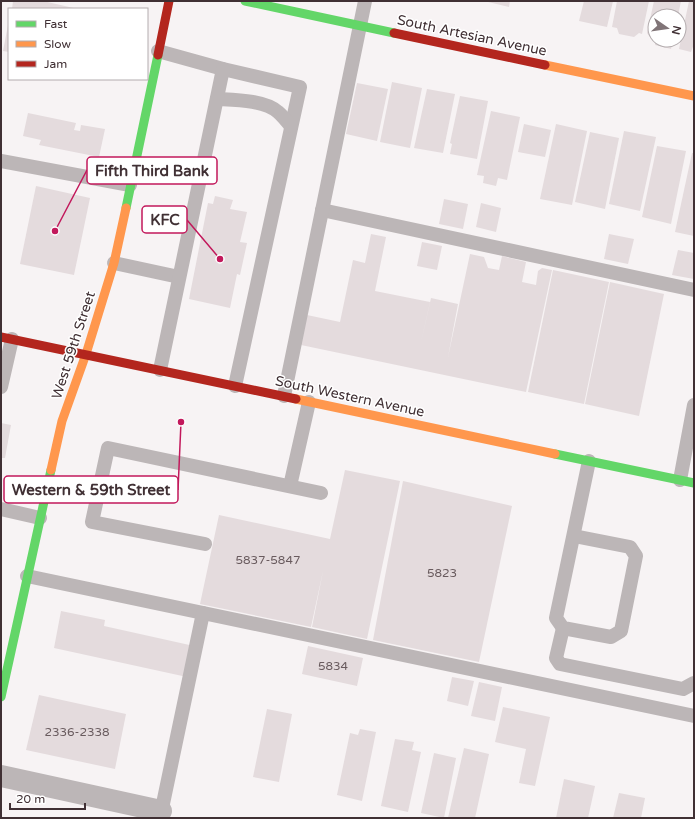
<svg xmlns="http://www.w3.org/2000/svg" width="695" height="819" font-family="'Varela Round',sans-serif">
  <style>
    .building { fill: #e4dbdd }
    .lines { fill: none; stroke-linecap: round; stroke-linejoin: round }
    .lane { stroke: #bcb6b7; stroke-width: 14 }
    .street { stroke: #bcb6b7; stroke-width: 22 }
    .fast { stroke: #63d668; stroke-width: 9 }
    .slow { stroke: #ff974d; stroke-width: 9 }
    .jam { stroke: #b3261e; stroke-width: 9 }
    .labels { text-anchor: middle; stroke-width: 3; stroke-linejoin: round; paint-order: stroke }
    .number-label { font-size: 12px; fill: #695b5e }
    .street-label { font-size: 14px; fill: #403034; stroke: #fff }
    .leader { fill: none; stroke: #c2185b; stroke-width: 1.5 }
    .callout-dot { fill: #c2185b; stroke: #fff; stroke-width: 1.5 }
    .callout { fill: #fff; stroke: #c2185b; stroke-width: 1.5 }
    .callout-label { font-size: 15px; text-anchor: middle; font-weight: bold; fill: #403034 }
  </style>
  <rect width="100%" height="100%" fill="#f7f3f4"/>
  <g class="building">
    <polygon points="13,1 43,1 78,9 12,9"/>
    <polygon points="484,1 510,1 509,7"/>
    <polygon points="584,1 613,1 607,27 579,21"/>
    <polygon points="617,1 649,1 642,34 639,33 634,37 619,34 617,28 612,27"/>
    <polygon points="654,1 681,1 678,16 655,16 655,39 651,38 647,33"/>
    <polygon points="689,1 694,1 694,44 691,52 679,49"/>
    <polygon points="8,25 9,25 9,52 3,51"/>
    <polygon points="656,40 673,40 671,49 655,45"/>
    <polygon points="392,82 422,88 410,148 380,142"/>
    <polygon points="357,83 388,89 377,141 346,134"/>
    <polygon points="427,89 455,94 443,153 414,148"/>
    <polygon points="460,96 488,101 477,159 450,154 452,144 450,143"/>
    <polygon points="491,111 520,117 507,180 498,178 496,186 483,183 484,176 477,175"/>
    <polygon points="28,113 76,123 74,130 80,131 81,125 105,129 99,157 39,145 41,140 23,136"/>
    <polygon points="524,124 551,130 545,157 518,152"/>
    <polygon points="556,124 587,131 572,205 540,199"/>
    <polygon points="624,131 656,137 640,211 609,204"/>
    <polygon points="590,132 619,138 605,209 575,202"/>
    <polygon points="657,146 686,151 671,224 642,217"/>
    <polygon points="692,153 694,153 694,236 675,232"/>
    <polygon points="36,186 90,198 74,275 20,264"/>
    <polygon points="215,196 233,200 230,209 247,212 240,242 247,243 240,275 237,274 230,308 189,299 208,203 213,204"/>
    <polygon points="444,199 468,204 463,229 439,224"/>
    <polygon points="481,203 501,208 496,232 476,227"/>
    <polygon points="371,234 386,237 375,291 430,302 420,347 431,298 458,304 448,357 470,254 484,257 488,268 499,270 502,256 526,262 522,282 536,285 538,271 542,268 552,270 526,392 301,345 307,315 340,322 353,260 365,263"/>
    <polygon points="609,234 634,239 628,264 604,259"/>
    <polygon points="422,242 442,246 437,270 417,266"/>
    <polygon points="678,250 694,253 694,279 672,275"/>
    <polygon points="553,270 609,282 584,404 528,392"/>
    <polygon points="610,282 664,294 639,416 585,404"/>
    <polygon points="1,423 11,425 5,458 1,458"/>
    <polygon points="345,470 400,481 367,639 312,627 323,571 311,627 200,604 219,515 330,539"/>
    <polygon points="403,481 512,506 479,662 373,640"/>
    <polygon points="61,611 105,620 104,626 194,646 187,677 54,648"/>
    <polygon points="308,646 363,658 357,686 302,674"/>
    <polygon points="452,677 474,681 468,706 447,701"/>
    <polygon points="479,682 502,687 495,721 471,716"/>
    <polygon points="39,695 126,714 115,769 26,750"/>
    <polygon points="503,707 550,717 535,786 519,783 526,749 495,742"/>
    <polygon points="267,709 292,714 279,782 253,777"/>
    <polygon points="360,729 376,732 362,801 337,795 350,733 358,735"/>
    <polygon points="395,739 414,742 412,750 421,752 408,812 381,806"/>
    <polygon points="464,748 489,754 475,818 448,818"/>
    <polygon points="434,753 456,758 444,818 421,813"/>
    <polygon points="564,779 595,786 588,818 556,818"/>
    <polygon points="619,793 645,798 641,818 613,818"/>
  </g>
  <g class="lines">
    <g class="lane">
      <polyline points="158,51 223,69 300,87 235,386"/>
      <path d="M217,99C235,100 264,100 278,112C283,116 287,122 291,126"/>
      <polyline points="1,161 130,185"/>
      <polyline points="322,210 694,290"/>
      <polyline points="114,263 179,277"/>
      <polyline points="160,370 223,69"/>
      <polyline points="1,387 12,339"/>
      <polyline points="284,396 365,1"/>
      <polyline points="680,480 694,405"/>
      <polyline points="290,486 309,402"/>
      <polyline points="1,509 40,518"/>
      <polyline points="574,536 630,547 636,556 621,631 611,637 563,628 556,618 589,461"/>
      <polyline points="205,544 92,522 108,448 321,493"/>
      <polyline points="27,576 694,716"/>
      <polyline points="563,628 556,658 560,664 683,689 694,683"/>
      <polyline points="160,818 203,613"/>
    </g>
    <polyline class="street" points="1,776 161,811"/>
    <g class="fast">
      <polyline points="245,1 394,33"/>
      <polyline points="126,208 158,55"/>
      <polyline points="555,454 694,483"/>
      <polyline points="1,697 51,470"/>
    </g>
    <g class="slow">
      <polyline points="545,65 694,96"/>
      <polyline points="296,399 555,454"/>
      <polyline points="51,470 62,421 86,354 114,263 126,208"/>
    </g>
    <g class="jam">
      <polyline points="394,33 545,65"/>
      <polyline points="158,55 169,1"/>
      <polyline points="1,337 296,399"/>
    </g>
  </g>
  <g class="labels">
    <g class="number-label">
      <text x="268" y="564">5837-5847</text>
      <text x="442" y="577">5823</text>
      <text x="333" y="670">5834</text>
      <text x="77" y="736">2336-2338</text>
    </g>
    <g class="street-label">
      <text transform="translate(472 35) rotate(12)" y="5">South Artesian Avenue</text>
      <text transform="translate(73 345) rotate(-72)" y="5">West 59th Street</text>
      <text transform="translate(350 396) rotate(12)" y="5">South Western Avenue</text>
    </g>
  </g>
  <path class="leader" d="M55 231L87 170M220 259L187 220M181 422L178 490"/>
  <g class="callout-dot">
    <circle cx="55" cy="231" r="4"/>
    <circle cx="220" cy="259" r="4"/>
    <circle cx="181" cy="422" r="4"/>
  </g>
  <g class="callout">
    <rect x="87" y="157" width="130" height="27" rx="4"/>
    <rect x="142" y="206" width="45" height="27" rx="4"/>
    <rect x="4" y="476" width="174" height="27" rx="4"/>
  </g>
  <g class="callout-label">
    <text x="152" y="176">Fifth Third Bank</text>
    <text x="165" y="225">KFC</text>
    <text x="91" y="495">Western &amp; 59th Street</text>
  </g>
  <rect width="695" height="819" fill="none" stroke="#403034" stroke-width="4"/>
  <rect x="8" y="8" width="140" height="72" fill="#ffffff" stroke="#b3acae"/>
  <rect x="16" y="21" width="20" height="6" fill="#63d668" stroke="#b3acae"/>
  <text x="44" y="28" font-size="12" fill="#403034">Fast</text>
  <rect x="16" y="41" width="20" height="6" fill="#ff974d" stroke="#b3acae"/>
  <text x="44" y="48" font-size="12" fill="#403034">Slow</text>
  <rect x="16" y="61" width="20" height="6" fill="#b3261e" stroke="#b3acae"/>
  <text x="44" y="68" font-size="12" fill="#403034">Jam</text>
  <g transform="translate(667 28) rotate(103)"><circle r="19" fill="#ffffff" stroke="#b3acae"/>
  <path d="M0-3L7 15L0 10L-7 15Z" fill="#807477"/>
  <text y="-6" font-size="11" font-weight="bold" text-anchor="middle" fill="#403034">N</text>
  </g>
  <path d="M10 803v6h75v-6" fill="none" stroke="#403034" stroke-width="2"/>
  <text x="16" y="803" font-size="12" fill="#403034" stroke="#ffffff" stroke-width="3" paint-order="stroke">20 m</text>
</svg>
